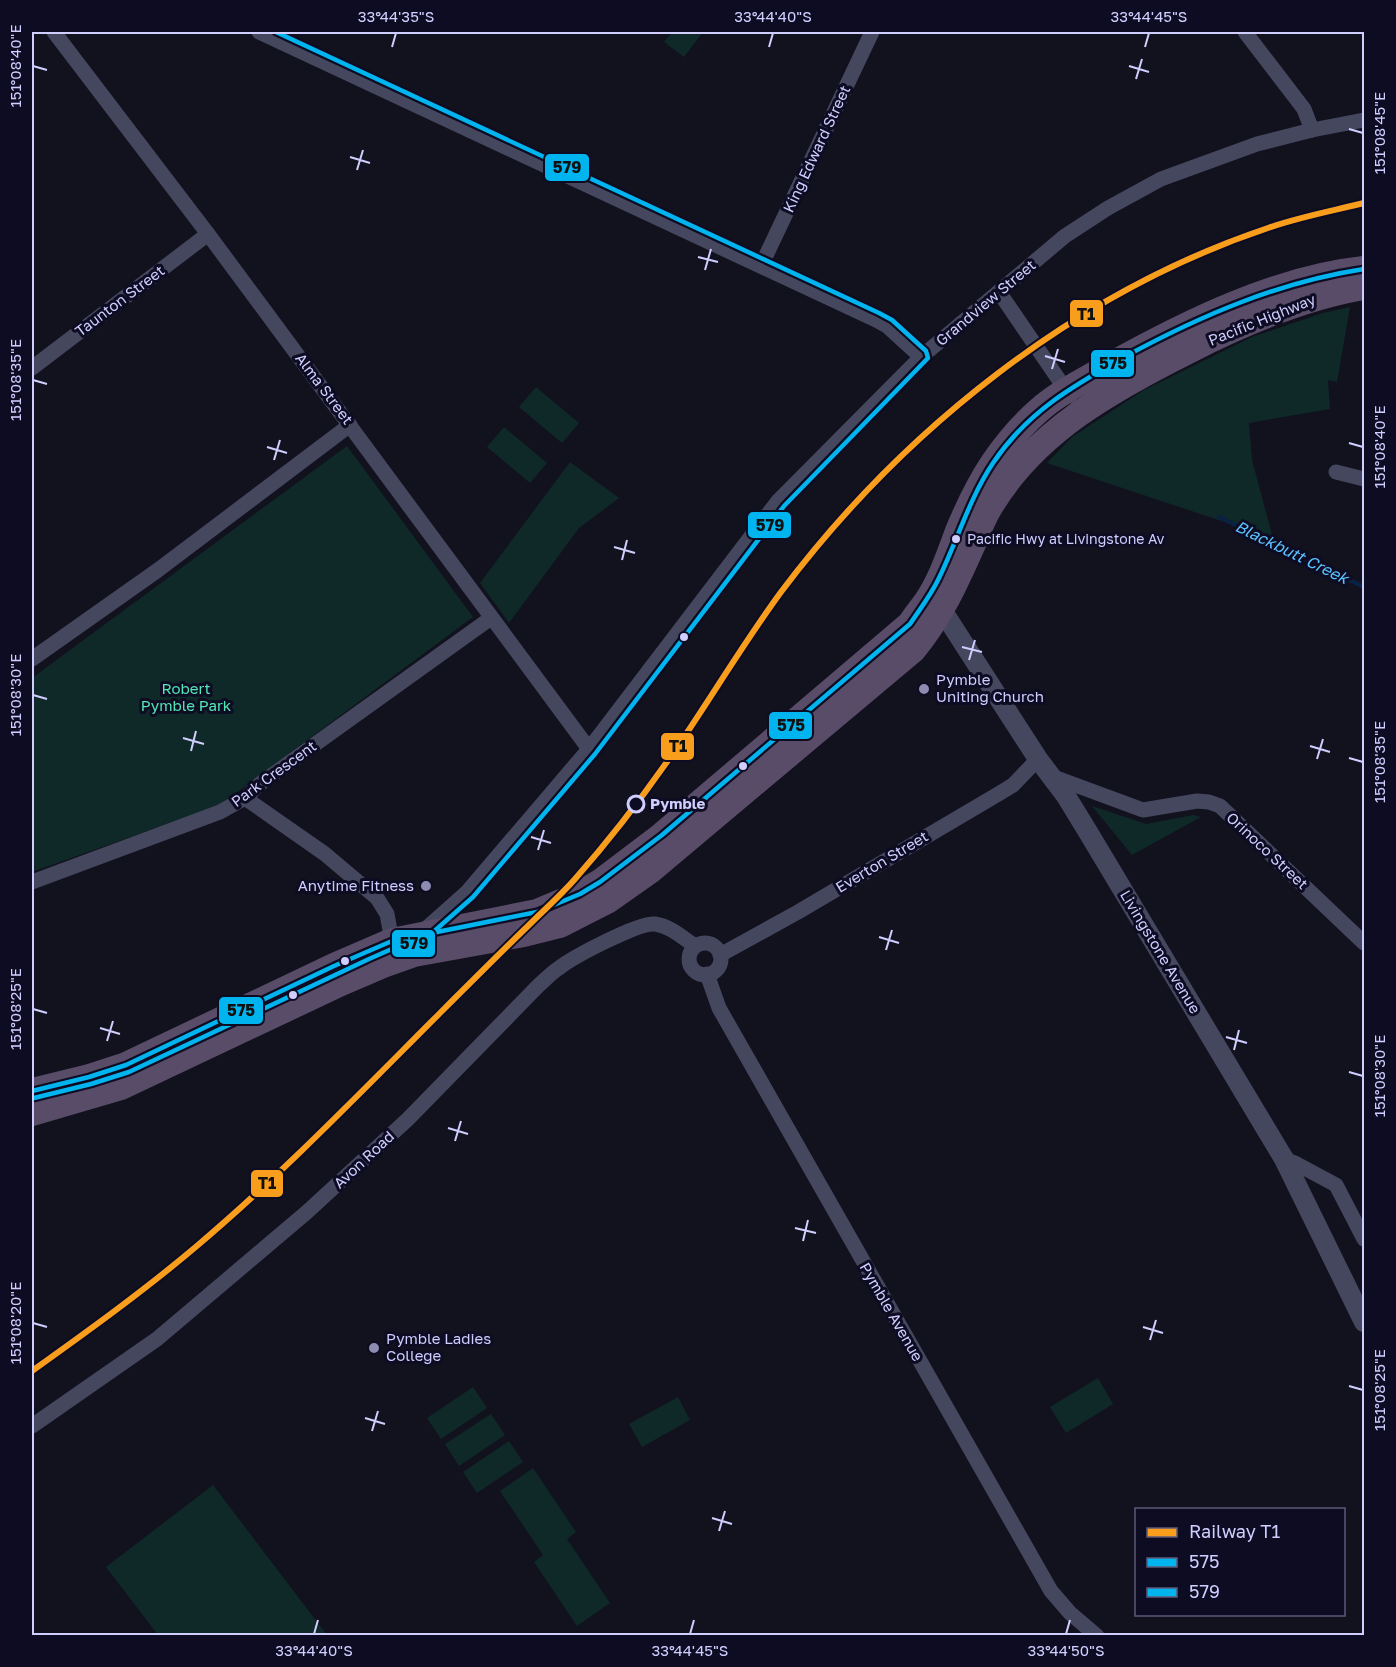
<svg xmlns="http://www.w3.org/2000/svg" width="1396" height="1667" font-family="'Golos Text',sans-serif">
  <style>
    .green { fill: #0f2928 }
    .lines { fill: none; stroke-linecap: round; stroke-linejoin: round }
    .stream { stroke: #092242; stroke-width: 4.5 }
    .minor { stroke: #45475f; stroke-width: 15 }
    .tertiary { stroke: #45475f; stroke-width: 20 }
    .trunk { stroke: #594c68; stroke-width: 26 }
    .bus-1-casing { stroke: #0e0c23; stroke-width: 9 }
    .bus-2-casing { stroke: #0e0c23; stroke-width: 9 }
    .bus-1 { stroke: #00b5ef; stroke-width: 4.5 }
    .bus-2 { stroke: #00b5ef; stroke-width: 4.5 }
    .rail-1-casing { stroke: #0e0c23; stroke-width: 10 }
    .rail-1 { stroke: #f99d1c; stroke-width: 6 }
    .ticks { fill: none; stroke: #cfceff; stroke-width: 2 }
    .bus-dot { fill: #cfceff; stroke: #0e0c23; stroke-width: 2 }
    .poi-dot { fill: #8d8cb0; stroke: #0e0c23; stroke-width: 2 }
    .stop-dot { fill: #0e0c23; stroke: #cfceff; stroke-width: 3 }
    .labels { text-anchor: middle; stroke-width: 6; stroke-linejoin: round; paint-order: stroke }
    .bus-label { font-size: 14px; fill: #cfceff; stroke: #0e0c23; text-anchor: start }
    .street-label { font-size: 15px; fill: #cfceff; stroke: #0e0c23 }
    .poi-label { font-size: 15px; fill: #cfceff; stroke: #0e0c23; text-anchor: start }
    .park-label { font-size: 15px; fill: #52e7b4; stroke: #0e0c23 }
    .stop-label { font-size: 15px; font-weight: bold; fill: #cfceff; stroke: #0e0c23; text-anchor: start }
    .water-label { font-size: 16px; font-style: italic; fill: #5cc2ff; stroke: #0e0c23 }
    .line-badge { stroke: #0e0c23; stroke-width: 2 }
    .pale-badge-label { font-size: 16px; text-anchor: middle; font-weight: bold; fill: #111 }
    .neatline { fill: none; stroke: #cfceff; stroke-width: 2 }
    .ticks-label { font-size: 15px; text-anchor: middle; fill: #cfceff }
  </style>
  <rect width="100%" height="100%" fill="#12111e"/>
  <g class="green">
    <polygon points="672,32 703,32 684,57 664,42"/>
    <polygon points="1350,307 1337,382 1328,380 1330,409 1249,423 1252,460 1273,538 1047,463 1072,437 1144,390 1252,337 1323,313"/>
    <polygon points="536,387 579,423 562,443 519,407"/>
    <polygon points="504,427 547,463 530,483 487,447"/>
    <polygon points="347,446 473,617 220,805 32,872 32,678"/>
    <polygon points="570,462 619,498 579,528 509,623 480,583"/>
    <polygon points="1092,806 1146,824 1193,815 1201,817 1132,855"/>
    <polygon points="1098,1378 1113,1404 1066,1433 1050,1407"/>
    <polygon points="473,1387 487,1408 441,1439 427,1418"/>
    <polygon points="678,1397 690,1420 642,1447 629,1424"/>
    <polygon points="491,1414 505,1435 459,1466 445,1444"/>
    <polygon points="509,1441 523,1462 477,1493 463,1472"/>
    <polygon points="533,1468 576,1532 567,1539 610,1603 577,1626 534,1562 543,1555 500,1491"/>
    <polygon points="213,1485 327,1635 158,1635 106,1567"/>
  </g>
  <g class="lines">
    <polyline class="stream" points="1219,517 1364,587"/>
    <g class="minor">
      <polyline points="54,32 208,234 589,749"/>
      <polyline points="259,32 876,320 887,326 921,357"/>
      <polyline points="1245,32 1304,109 1312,130"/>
      <polyline points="761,266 872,32"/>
      <polyline points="999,292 1070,396"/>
      <polyline points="32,368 208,234"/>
      <polyline points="1336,472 1364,479"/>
      <polyline points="32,659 158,570 350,425"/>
      <polyline points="1051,776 1143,810 1197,801 1209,802 1220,806 1364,943"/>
      <polyline points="245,798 325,854 377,898 387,914 392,941"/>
      <polyline points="32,882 220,812 245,798 261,783 491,618"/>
      <polyline points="422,932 467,892 589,749 778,501 921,357 1065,236 1108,208 1161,179 1257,144 1312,130 1364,120"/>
      <circle cx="705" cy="959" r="16"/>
      <polyline points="720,955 798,912 1000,793 1013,785 1038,759"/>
      <polyline points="707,974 719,1008 1051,1591 1070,1613 1097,1636"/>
      <polyline points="1284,1159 1295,1163 1336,1185 1364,1239"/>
      <path d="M32,1426L157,1339L307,1212L408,1119L538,986C545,980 551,973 559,968C573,957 639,922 655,924C670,926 683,938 695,946"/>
    </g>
    <polyline class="tertiary" points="930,602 942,610 1038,759 1066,796 1088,832 1284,1159 1364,1322"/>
    <g class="trunk">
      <path d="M32,1091L89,1077L126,1065L334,966L392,941L537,912L580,894L600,882L662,835L910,624C915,616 921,609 926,602C941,580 949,555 958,531C968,507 979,484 993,463C1006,444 1021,426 1038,411C1058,393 1083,381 1107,367C1184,324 1276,278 1364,269"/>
      <path d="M32,1113L121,1087L341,983L383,965L414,954L524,934L560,925L607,901L651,870L913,650C940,618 956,582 973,544C978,532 983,518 990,507C1035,431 1114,388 1190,350C1245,322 1304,297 1364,287"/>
    </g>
    <g class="bus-1-casing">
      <path id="bus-1" d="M32,1091L89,1077L126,1065L334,966L392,941L537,912L580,894L600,882L662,835L910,624C920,609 931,595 939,578C958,539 969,499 993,463C1028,411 1073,386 1126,356C1202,315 1279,282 1364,269"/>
    </g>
    <g class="bus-2-casing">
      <polyline id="bus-2" points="34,1098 91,1084 129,1072 369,959 394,948 423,941 473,897 595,754 784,506 928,358 926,351 892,320 879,313 276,32"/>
    </g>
    <use href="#bus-1" class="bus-1"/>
    <use href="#bus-2" class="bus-2"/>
    <g class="rail-1-casing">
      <path id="rail-1" d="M32,1371C88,1331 145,1290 198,1245C283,1173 361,1092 440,1013C470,983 500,953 530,924C545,909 561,895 575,879C613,836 648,790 680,743C714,693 745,641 781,592C903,430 1074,293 1268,228C1299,217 1332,211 1364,203"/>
    </g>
    <use href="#rail-1" class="rail-1"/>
  </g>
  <path class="ticks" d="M392,47L396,33M769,47L773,33M1145,47L1149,33M33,66L47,70M1129,66L1149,72M1136,79L1142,59M1349,129L1363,133M350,157L370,163M357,170L363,150M698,257L718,262M705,270L711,249M1045,356L1065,362M1052,369L1058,349M33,380L47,384M1349,443L1363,447M267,447L287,453M274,460L280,440M614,547L635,553M622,560L627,540M962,647L982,652M969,660L975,640M33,695L47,699M183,738L204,744M1310,746L1330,752M191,751L196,731M1349,758L1363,762M1317,759L1323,739M531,837L551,843M538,850L544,830M879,937L899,943M886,950L892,930M33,1009L47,1013M100,1028L120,1034M1226,1037L1247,1043M107,1041L113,1021M1234,1050L1239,1030M1349,1072L1363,1076M448,1128L468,1134M455,1141L461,1121M795,1228L816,1233M803,1241L808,1220M33,1323L47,1327M1143,1327L1163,1333M1150,1340L1156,1320M1349,1386L1363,1390M365,1418L385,1424M372,1431L378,1411M712,1518L732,1524M719,1531L725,1511M314,1634L318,1620M690,1634L694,1620M1066,1634L1070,1620"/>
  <g class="bus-dot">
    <circle cx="956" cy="539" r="5"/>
    <circle cx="684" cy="637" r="5"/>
    <circle cx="743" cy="766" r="5"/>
    <circle cx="345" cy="961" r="5"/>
    <circle cx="293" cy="995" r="5"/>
  </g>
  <g class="poi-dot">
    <circle cx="924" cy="689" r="6"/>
    <circle cx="426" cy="886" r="6"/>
    <circle cx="374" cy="1348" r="6"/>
  </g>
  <circle class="stop-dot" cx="636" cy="804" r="8"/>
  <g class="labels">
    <g class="bus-label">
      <text x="967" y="544">Pacific Hwy at Livingstone Av</text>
    </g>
    <g class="street-label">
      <text transform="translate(817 149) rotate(-65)" y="5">King Edward Street</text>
      <text transform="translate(120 301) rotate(-37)" y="5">Taunton Street</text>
      <text transform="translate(986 303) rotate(-40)" y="5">Grandview Street</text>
      <text transform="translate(1262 320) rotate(-22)" y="5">Pacific Highway</text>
      <text transform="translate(324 389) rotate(53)" y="5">Alma Street</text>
      <text transform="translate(274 774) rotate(-36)" y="5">Park Crescent</text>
      <text transform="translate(1267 851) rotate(43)" y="5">Orinoco Street</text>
      <text transform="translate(882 862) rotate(-31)" y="5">Everton Street</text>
      <text transform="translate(1160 952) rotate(59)" y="5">Livingstone Avenue</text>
      <text transform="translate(364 1160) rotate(-43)" y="5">Avon Road</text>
      <text transform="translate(891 1312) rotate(60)" y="5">Pymble Avenue</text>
    </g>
    <g class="poi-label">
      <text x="936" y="685">Pymble<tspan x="936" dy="17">Uniting Church</tspan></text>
      <text x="414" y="891" text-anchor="end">Anytime Fitness</text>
      <text x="386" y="1344">Pymble Ladies<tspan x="386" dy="17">College</tspan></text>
    </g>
    <g class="park-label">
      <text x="186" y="694">Robert<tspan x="186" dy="17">Pymble Park</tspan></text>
    </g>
    <g class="stop-label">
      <text x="650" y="809">Pymble</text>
    </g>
    <g class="water-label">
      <text transform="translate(1292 552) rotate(26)" y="6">Blackbutt Creek</text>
    </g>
  </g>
  <g class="line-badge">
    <rect x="544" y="153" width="46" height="29" rx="6" fill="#00b5ef"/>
    <rect x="1069" y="299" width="35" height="29" rx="6" fill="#f99d1c"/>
    <rect x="1090" y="349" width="45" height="29" rx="6" fill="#00b5ef"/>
    <rect x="747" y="511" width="45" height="28" rx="6" fill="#00b5ef"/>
    <rect x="768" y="711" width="45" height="29" rx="6" fill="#00b5ef"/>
    <rect x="660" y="732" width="35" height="29" rx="6" fill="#f99d1c"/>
    <rect x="391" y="929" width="45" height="29" rx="6" fill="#00b5ef"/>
    <rect x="218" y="996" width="46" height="29" rx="6" fill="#00b5ef"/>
    <rect x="250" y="1169" width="34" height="29" rx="6" fill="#f99d1c"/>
  </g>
  <g class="pale-badge-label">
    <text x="567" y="173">579</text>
    <text x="1086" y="320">T1</text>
    <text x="1113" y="369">575</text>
    <text x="770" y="531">579</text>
    <text x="791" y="731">575</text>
    <text x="678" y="752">T1</text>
    <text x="414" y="949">579</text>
    <text x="241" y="1016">575</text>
    <text x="267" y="1189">T1</text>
  </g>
  <rect width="1396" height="1667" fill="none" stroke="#0e0c23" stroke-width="66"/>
  <rect x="1135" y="1508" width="210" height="108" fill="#0e0c23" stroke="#5b5a7b" stroke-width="1.5"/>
  <rect x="1147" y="1528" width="30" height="9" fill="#f99d1c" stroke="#5b5a7b" stroke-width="1.5"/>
  <text x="1189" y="1538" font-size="18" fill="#cfceff">Railway T1</text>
  <rect x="1147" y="1558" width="30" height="9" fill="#00b5ef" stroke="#5b5a7b" stroke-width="1.5"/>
  <text x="1189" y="1568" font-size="18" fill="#cfceff">575</text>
  <rect x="1147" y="1588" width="30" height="9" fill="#00b5ef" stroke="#5b5a7b" stroke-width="1.5"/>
  <text x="1189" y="1598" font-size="18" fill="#cfceff">579</text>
  <rect x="33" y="33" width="1330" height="1601" class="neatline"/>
  <g class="ticks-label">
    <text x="396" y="22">33°44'35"S</text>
    <text x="773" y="22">33°44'40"S</text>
    <text x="1149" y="22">33°44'45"S</text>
    <text transform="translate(16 66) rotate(-90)" y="5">151°08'40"E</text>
    <text transform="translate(1380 133) rotate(-90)" y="5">151°08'45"E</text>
    <text transform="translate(16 380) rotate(-90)" y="5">151°08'35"E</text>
    <text transform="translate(1380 447) rotate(-90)" y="5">151°08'40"E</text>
    <text transform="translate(16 695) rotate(-90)" y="5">151°08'30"E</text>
    <text transform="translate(1380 762) rotate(-90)" y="5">151°08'35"E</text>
    <text transform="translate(16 1009) rotate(-90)" y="5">151°08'25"E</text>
    <text transform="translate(1380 1076) rotate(-90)" y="5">151°08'30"E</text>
    <text transform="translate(16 1323) rotate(-90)" y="5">151°08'20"E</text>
    <text transform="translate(1380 1390) rotate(-90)" y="5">151°08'25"E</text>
    <text x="314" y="1656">33°44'40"S</text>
    <text x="690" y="1656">33°44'45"S</text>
    <text x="1066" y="1656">33°44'50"S</text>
  </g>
</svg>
